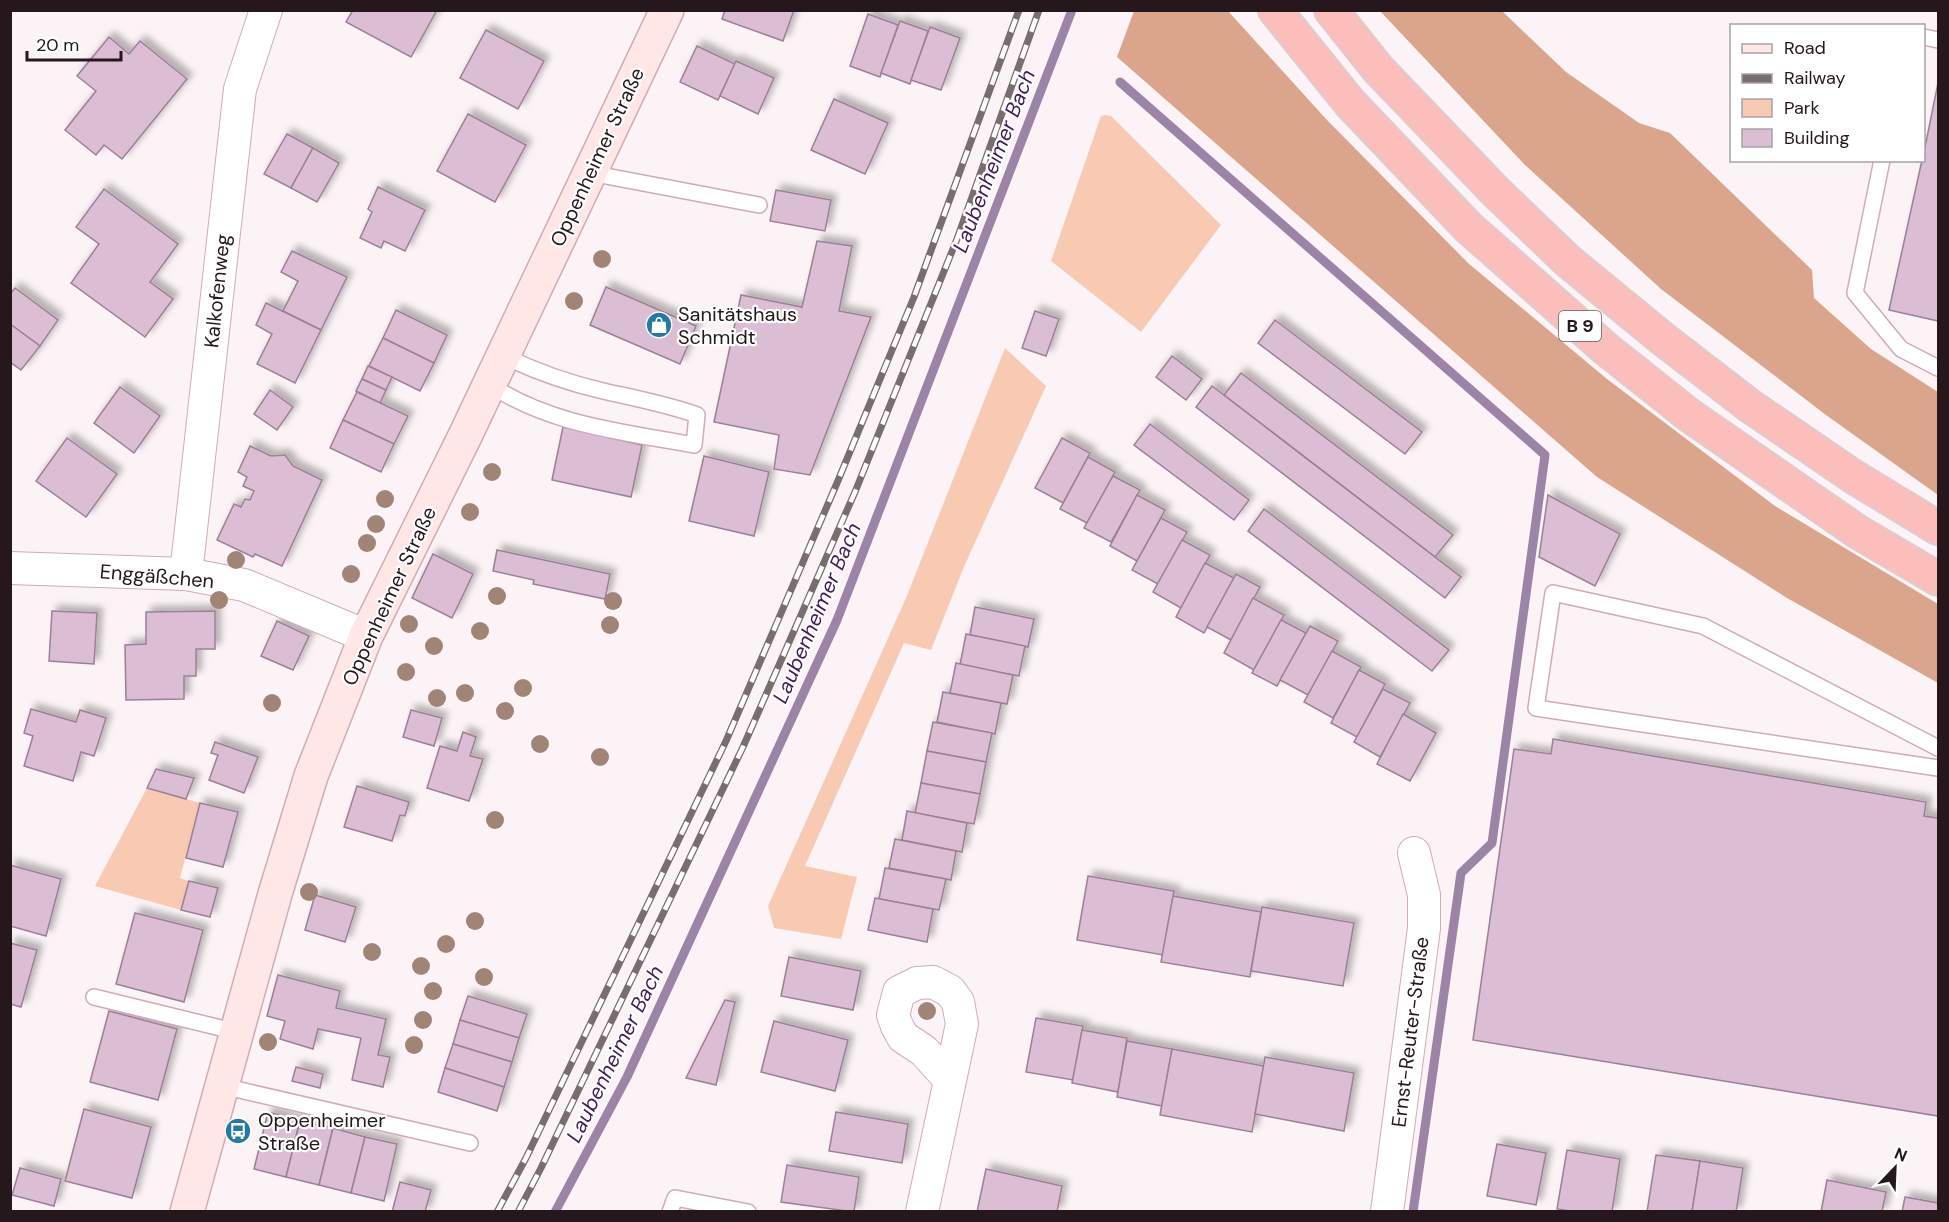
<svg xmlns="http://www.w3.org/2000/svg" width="1949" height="1222" font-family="'DM Sans',sans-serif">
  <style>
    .green { fill: #f8cab2 }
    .forest { fill: #daa58b }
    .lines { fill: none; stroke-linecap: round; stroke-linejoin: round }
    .stream { stroke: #9b84a6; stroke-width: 9 }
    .building { fill: #dbbdd4; stroke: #9c8095; stroke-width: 1.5; filter: url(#shadow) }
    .service-casing { stroke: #d1abb6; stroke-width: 18 }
    .minor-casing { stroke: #d1abb6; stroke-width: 34 }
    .secondary-casing { stroke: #d1abb6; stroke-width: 36 }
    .trunk-casing { stroke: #d3d1d1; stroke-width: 36 }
    .service { stroke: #fff; stroke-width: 15 }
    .minor { stroke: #fff; stroke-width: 32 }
    .secondary { stroke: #fee7e5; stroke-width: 33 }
    .trunk { stroke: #fcbeba; stroke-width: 33 }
    .rail-casing { stroke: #796d70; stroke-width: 7 }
    .rail { stroke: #fff; stroke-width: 4.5; stroke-dasharray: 14; stroke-linecap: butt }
    .tree { fill: #a28475 }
    .labels { text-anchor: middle; stroke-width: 4.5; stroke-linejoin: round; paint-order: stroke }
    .shield { fill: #fff; stroke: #665d5f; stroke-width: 1.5 }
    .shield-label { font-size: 18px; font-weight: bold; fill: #25171b }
    .street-label { font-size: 20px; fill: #25171b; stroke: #fff }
    .poi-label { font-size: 20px; fill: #25171b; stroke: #fff; text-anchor: start }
    .water-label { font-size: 21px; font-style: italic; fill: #411d56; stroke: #fff }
  </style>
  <defs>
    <filter id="shadow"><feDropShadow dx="5.5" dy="-5.5" stdDeviation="3" flood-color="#0004"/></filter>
  </defs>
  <rect width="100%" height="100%" fill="#fbf3f5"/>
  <g class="green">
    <polygon points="1105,115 1111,116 1221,225 1141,332 1051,261 1101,116"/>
    <polygon points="1005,348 1046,386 963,569 931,650 904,643 805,866 857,877 841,939 774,928 768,906 906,598"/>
    <polygon points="147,788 200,803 180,878 189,881 181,910 95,886"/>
  </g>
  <g class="forest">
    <polygon points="1134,11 1228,11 1327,120 1468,263 1607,379 1775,506 1938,604 1938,683 1787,598 1597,477 1117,57"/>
    <polygon points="1380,11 1502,11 1566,72 1639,123 1670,133 1812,270 1814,298 1871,349 1938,392 1938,495 1826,415 1661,289 1525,165"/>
  </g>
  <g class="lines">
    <g class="stream">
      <polyline points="1120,82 1545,455 1492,843 1461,873 1413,1212"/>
      <polyline points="555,1212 627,1077 837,620 1072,10"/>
    </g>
  </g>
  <g class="building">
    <polygon points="353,10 437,10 411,57 346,22"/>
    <polygon points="725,10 794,10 783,41 722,19"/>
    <polygon points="868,14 898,25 880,77 850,66"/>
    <polygon points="900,21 928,31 910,84 881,73"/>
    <polygon points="930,27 960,38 941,90 911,80"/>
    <polygon points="486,30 544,61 518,109 460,78"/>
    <polygon points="109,37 129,54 140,41 187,79 122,159 104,145 96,155 65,130 96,91 77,76"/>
    <polygon points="697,46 735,64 718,100 680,82"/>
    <polygon points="736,61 774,78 758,114 720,96"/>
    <polygon points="1938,83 1938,321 1889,310 1922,160 1924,160 1924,152"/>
    <polygon points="834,99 888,123 865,174 811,150"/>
    <polygon points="468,114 526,145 495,202 437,171"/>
    <polygon points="287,134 313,148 291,188 264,174"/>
    <polygon points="313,148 339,163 317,202 291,188"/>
    <polygon points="378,187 425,210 405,251 384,241 381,248 360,238 372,212 368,209"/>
    <polygon points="104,189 178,244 150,282 173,299 145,337 71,283 99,244 76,227"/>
    <polygon points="776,190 831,200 825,231 770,221"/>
    <polygon points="817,241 852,246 839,311 871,317 810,475 774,469 779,435 714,422 741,295 802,307"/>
    <polygon points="292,251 347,277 321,330 283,311 298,281 281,272"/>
    <polygon points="606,287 696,326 680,364 590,325"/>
    <polygon points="15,288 58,320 40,346 10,324 10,294"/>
    <polygon points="266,303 321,330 295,383 257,364 272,334 256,325"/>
    <polygon points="396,310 447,335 434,363 383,338"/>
    <polygon points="1035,311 1059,319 1046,356 1022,348"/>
    <polygon points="1275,320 1422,432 1405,454 1258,343"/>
    <polygon points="10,324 40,346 21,370 10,362"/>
    <polygon points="383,338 434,363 420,391 369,366"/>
    <polygon points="1172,356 1202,379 1186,400 1156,377"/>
    <polygon points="368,366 392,377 386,390 362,379"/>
    <polygon points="1241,373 1453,535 1435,557 1224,395"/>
    <polygon points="362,379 386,390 380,403 356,391"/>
    <polygon points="1212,386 1461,577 1445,598 1196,407"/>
    <polygon points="120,387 160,416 134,453 94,423"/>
    <polygon points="270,390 293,407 277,430 254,414"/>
    <polygon points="357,392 408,416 394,444 343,420"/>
    <polygon points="343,420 394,444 381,472 330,448"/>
    <polygon points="1150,424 1249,500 1234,520 1134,445"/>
    <polygon points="563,427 642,445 631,497 552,480"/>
    <polygon points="67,438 117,474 86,517 36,481"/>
    <polygon points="1062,438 1090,453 1063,503 1035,488"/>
    <polygon points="250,446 271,456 285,455 293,466 322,480 282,566 255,554 253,557 217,540 234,504 241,507 245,499 250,500 254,491 243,486 247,477 238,472"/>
    <polygon points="704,456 769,472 754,536 689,521"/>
    <polygon points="1088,457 1115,472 1087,523 1060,509"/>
    <polygon points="1113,476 1140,490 1111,542 1084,528"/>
    <polygon points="1137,495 1165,510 1137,561 1110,546"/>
    <polygon points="1548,495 1620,534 1595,586 1539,557"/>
    <polygon points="1264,509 1449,650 1432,671 1248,531"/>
    <polygon points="1161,518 1187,532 1158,584 1132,570"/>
    <polygon points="1182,540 1210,555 1181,608 1153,592"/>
    <polygon points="497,550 610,574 605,599 533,584 534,580 493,571"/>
    <polygon points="433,554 473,574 452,618 412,598"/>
    <polygon points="1205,563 1234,578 1204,633 1176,617"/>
    <polygon points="1236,574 1260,587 1231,640 1207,627"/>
    <polygon points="1253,598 1284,615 1254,670 1224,653"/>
    <polygon points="975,607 1034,619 1028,647 970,635"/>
    <polygon points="52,611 97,613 94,664 49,661"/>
    <polygon points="215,611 215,649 196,649 196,676 184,676 184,699 126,700 125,645 146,644 146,612"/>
    <polygon points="1281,620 1306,633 1277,686 1252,673"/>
    <polygon points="277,621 309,636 293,670 261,656"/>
    <polygon points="1310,626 1338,641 1308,695 1280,680"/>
    <polygon points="966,634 1025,646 1019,676 960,665"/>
    <polygon points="1332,651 1361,667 1333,718 1304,702"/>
    <polygon points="956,663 1013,675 1007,704 950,693"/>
    <polygon points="1359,670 1385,684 1357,737 1331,723"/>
    <polygon points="1383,689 1410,703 1380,757 1354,742"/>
    <polygon points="943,692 1001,703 995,734 937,722"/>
    <polygon points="31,709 76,722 80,710 106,718 94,756 81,752 73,781 24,766 33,736 24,733"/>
    <polygon points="411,710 442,718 434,746 403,737"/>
    <polygon points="1403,714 1436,733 1410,781 1377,764"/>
    <polygon points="933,722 992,733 986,762 927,751"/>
    <polygon points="463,732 476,737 470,756 483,759 469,801 427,788 440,746 457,751"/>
    <polygon points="1553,739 1926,802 1924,816 1938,818 1938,1116 1473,1040 1514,749 1551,754"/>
    <polygon points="215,742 258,757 244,793 209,780 218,755 211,753"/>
    <polygon points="927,751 986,762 980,794 921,783"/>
    <polygon points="156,769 194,778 186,799 147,788"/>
    <polygon points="921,783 980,794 974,824 915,813"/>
    <polygon points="357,786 409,802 405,816 400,815 392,841 344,827"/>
    <polygon points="200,803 238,812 223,867 186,858"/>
    <polygon points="907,811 967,823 962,852 902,840"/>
    <polygon points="895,839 956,851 951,880 889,868"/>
    <polygon points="10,865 61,879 46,936 10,926"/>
    <polygon points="885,868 946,879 939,910 879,899"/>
    <polygon points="1088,876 1174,891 1163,955 1077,940"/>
    <polygon points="189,881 218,888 210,917 181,910"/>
    <polygon points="315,895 356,907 345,942 305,930"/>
    <polygon points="1173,896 1261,912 1250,977 1161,962"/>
    <polygon points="875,898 933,909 927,942 868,930"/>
    <polygon points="1262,907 1354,923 1343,986 1251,971"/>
    <polygon points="135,913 203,930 184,1002 116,984"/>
    <polygon points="10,943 37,950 21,1007 10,1004"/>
    <polygon points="789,957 861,971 853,1010 781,996"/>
    <polygon points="278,975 340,991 336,1008 386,1019 378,1055 390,1057 383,1087 352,1080 361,1038 318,1029 313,1049 280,1039 285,1021 267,1016"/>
    <polygon points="468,996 527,1014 519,1038 460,1020"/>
    <polygon points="725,1000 735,1002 716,1085 686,1078"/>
    <polygon points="109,1011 177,1029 158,1100 90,1082"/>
    <polygon points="1036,1018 1083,1026 1073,1080 1026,1072"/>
    <polygon points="460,1020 519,1038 512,1062 453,1044"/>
    <polygon points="774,1021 848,1040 835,1091 761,1072"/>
    <polygon points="1082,1030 1127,1038 1118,1092 1072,1083"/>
    <polygon points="1127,1041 1172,1049 1162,1106 1117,1097"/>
    <polygon points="453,1044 512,1062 504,1087 445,1068"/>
    <polygon points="1172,1049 1264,1066 1252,1132 1160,1115"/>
    <polygon points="1265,1057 1354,1073 1344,1131 1255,1114"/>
    <polygon points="296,1067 323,1074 320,1088 292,1081"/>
    <polygon points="445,1068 504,1087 497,1111 438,1092"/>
    <polygon points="84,1109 151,1127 132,1198 65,1181"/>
    <polygon points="268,1112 300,1121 286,1177 254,1169"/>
    <polygon points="836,1112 908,1124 902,1163 829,1151"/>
    <polygon points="300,1121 333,1128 319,1185 286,1177"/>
    <polygon points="333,1128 365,1137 351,1193 319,1185"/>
    <polygon points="365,1137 397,1144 384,1201 351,1193"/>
    <polygon points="1497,1144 1546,1153 1536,1205 1487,1196"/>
    <polygon points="1567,1150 1620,1159 1612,1212 1576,1212 1557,1209"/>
    <polygon points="1656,1155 1700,1161 1692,1212 1647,1212"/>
    <polygon points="1700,1161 1743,1168 1736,1212 1692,1212"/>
    <polygon points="787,1165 859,1177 854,1212 781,1202"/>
    <polygon points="20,1168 61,1179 54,1206 12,1195"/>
    <polygon points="986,1169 1062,1186 1057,1212 977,1212"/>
    <polygon points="1827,1180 1886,1192 1882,1212 1821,1212"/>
    <polygon points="400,1182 431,1190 425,1212 392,1212"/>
    <polygon points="1905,1197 1938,1203 1938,1212 1902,1212"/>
  </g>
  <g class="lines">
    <g class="service-casing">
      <g id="service">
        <polyline points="1924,37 1938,40"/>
        <polyline points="1882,160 1855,293 1901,349 1938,368"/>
        <polyline points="590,173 759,205"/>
        <path d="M489,384C549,425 624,432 694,445L697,415C666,404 634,398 603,391C569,383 534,371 502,355"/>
        <polyline points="1938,748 1703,626 1553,593 1536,708 1938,768"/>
        <polyline points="94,997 237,1032"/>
        <polyline points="222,1086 470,1143"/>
        <polyline points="670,1212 675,1198 748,1212"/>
      </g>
    </g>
    <g class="minor-casing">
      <g id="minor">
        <polyline points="10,568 186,574 244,585 366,636"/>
        <polyline points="186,574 240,89 266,10"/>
        <polyline points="922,1212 962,1024 958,1002 950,991 933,982 917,983 899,992 893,1015 897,1026 903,1037 924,1051 950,1080"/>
        <polyline points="1387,1212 1424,928 1424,895 1414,853"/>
      </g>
    </g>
    <g class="secondary-casing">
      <polyline id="secondary" points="187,1212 275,894 311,776 366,636 465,436 667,10"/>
    </g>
    <g class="trunk-casing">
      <g id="trunk">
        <polyline points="1275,10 1350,103 1468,227 1606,349 1689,415 1858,532 1938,579"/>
        <polyline points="1331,10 1378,69 1496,192 1568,261 1663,339 1750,406 1854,477 1938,528"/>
      </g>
    </g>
    <use href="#service" class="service"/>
    <use href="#minor" class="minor"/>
    <use href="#secondary" class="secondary"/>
    <use href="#trunk" class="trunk"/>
    <g class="rail-casing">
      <g id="rail">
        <polyline points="497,1212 526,1158 726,741 837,483 914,297 1019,10"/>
        <polyline points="518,1212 541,1168 743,747 855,492 957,239 1039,10"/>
      </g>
    </g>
    <use href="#rail" class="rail"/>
  </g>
  <g class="tree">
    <circle cx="602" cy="259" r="9"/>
    <circle cx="574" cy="301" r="9"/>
    <circle cx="492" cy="472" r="9"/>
    <circle cx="385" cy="499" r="9"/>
    <circle cx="470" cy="512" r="9"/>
    <circle cx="376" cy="524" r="9"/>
    <circle cx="367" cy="543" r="9"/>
    <circle cx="236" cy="560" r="9"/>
    <circle cx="351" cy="574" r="9"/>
    <circle cx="497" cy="596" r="9"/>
    <circle cx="219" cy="600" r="9"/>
    <circle cx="613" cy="601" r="9"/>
    <circle cx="409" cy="624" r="9"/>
    <circle cx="610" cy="625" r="9"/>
    <circle cx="480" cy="631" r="9"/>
    <circle cx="434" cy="646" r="9"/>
    <circle cx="406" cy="672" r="9"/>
    <circle cx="523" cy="688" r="9"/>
    <circle cx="465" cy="693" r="9"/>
    <circle cx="437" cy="698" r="9"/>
    <circle cx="272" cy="703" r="9"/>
    <circle cx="505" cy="711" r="9"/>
    <circle cx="540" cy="744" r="9"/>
    <circle cx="600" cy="757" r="9"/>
    <circle cx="495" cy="820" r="9"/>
    <circle cx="309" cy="892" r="9"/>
    <circle cx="475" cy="921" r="9"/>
    <circle cx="446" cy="944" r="9"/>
    <circle cx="372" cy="952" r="9"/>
    <circle cx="421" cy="966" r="9"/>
    <circle cx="484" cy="977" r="9"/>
    <circle cx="433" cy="991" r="9"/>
    <circle cx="927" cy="1011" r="9"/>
    <circle cx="423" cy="1020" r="9"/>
    <circle cx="268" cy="1042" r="9"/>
    <circle cx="414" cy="1045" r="9"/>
  </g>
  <defs>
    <g id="shop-disc" transform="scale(1.35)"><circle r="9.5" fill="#237aa9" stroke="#fff"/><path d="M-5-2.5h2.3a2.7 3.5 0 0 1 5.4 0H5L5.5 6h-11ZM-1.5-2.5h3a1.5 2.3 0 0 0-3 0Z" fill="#fff"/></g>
    <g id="bus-disc" transform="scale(1.35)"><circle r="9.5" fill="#237aa9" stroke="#fff"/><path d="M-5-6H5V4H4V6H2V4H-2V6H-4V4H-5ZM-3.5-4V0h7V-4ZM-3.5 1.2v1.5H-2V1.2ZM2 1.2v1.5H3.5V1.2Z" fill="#fff"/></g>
  </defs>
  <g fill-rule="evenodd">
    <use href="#shop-disc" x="659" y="325"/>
    <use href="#bus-disc" x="238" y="1131"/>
  </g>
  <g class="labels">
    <rect class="shield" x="1559" y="311" width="42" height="30" rx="4.5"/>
    <g class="shield-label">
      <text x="1580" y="332">B 9</text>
    </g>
    <g class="street-label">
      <text transform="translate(597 157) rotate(-65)" y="7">Oppenheimer Straße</text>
      <text transform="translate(217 291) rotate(-84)" y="7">Kalkofenweg</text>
      <text transform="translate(157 576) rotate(5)" y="7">Enggäßchen</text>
      <text transform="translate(389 596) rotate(-65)" y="7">Oppenheimer Straße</text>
      <text transform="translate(1410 1032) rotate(-83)" y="7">Ernst-Reuter-Straße</text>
    </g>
    <g class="poi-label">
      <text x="678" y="321">Sanitätshaus<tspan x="678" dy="23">Schmidt</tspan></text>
      <text x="258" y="1127">Oppenheimer<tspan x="258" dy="23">Straße</tspan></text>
    </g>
    <g class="water-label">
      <text transform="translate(994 161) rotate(-69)" y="7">Laubenheimer Bach</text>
      <text transform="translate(817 613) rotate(-67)" y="7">Laubenheimer Bach</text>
      <text transform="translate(615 1054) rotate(-64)" y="7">Laubenheimer Bach</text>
    </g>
  </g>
  <rect width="1949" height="1222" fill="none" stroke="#25171b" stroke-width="24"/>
  <rect x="1730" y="24" width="195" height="138" fill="#ffffff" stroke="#a8a2a4" stroke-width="1.5"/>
  <rect x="1742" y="44" width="30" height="9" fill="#fee7e5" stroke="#a8a2a4" stroke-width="1.5"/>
  <text x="1784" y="54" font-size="18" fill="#25171b">Road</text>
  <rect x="1742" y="74" width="30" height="9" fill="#796d70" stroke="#a8a2a4" stroke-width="1.5"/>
  <text x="1784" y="84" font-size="18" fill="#25171b">Railway</text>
  <rect x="1742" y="99" width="30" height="18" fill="#f8cab2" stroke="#a8a2a4" stroke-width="1.5"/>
  <text x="1784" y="114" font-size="18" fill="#25171b">Park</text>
  <rect x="1742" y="129" width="30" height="18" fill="#dbbdd4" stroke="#a8a2a4" stroke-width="1.5"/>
  <text x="1784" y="144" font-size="18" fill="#25171b">Building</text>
  <g transform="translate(1895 1168) rotate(23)" stroke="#ffffff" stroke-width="4.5" paint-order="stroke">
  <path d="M0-4.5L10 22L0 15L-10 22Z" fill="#25171b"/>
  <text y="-9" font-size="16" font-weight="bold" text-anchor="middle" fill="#25171b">N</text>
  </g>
  <path d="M27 51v9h94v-9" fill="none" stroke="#25171b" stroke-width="3"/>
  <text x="36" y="51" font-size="18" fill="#25171b" stroke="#ffffff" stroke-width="4.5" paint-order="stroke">20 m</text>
</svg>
